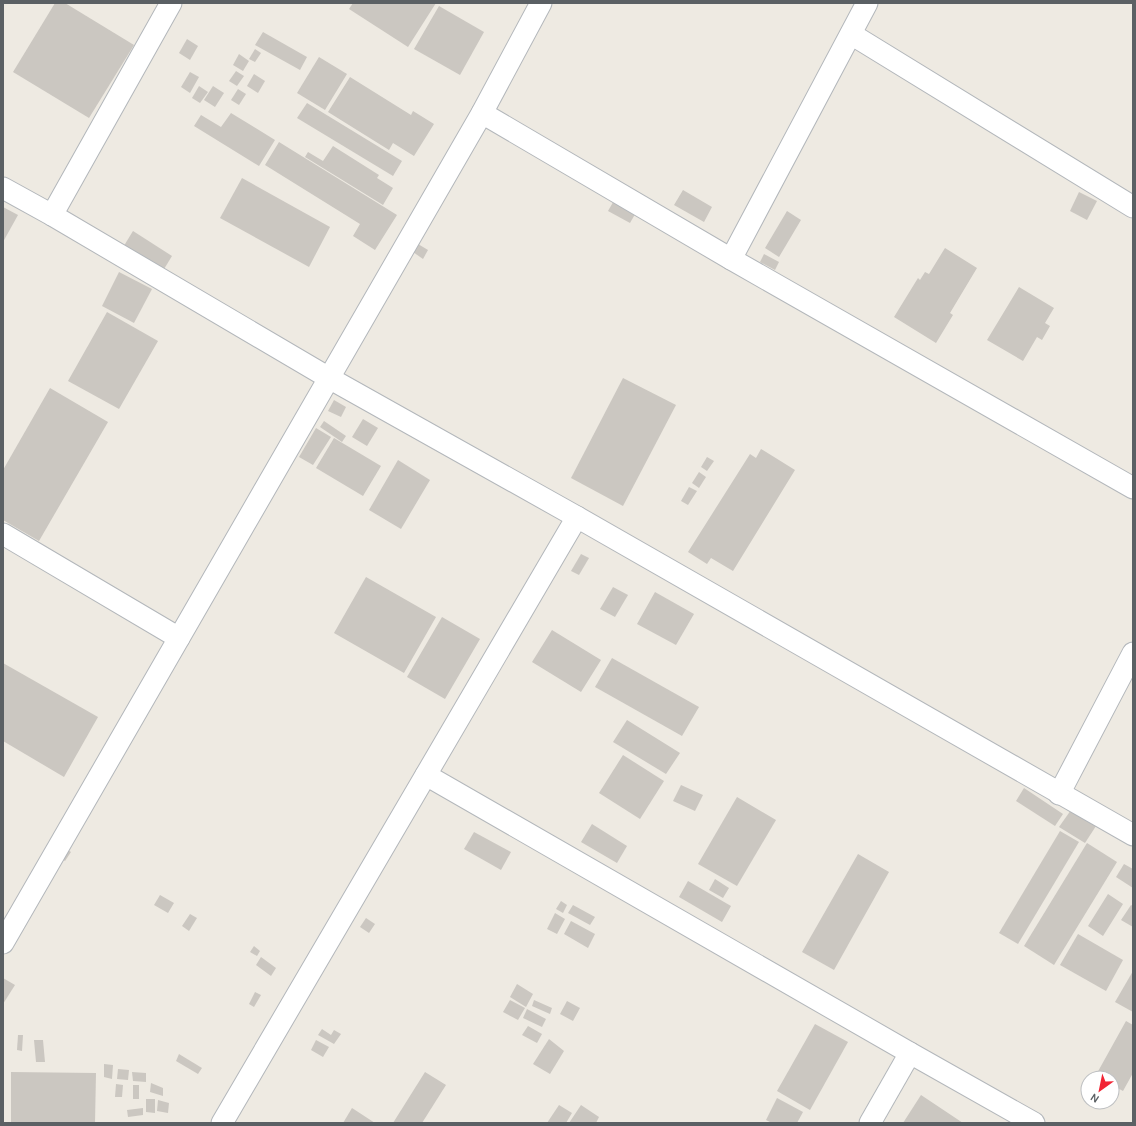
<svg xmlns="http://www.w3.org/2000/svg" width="1136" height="1126" font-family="Karla,sans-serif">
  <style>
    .building { fill: #cbc7c1 }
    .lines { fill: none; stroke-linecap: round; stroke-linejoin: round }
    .street-casing { stroke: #b3b7bb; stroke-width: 23 }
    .street { stroke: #fff; stroke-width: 21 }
  </style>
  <rect width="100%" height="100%" fill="#eeeae2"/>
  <g class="building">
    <polygon points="55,3 65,3 134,45 89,118 13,72"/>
    <polygon points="353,3 436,3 408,47 349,9"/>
    <polygon points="439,6 484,32 460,75 414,49"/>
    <polygon points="263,32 307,57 300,70 255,45"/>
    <polygon points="187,39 198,46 190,60 179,53"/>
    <polygon points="255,49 261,53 255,62 249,59"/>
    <polygon points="239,54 249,61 243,71 233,65"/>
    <polygon points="319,57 347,74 325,110 297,93"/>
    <polygon points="236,71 244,76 237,86 229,81"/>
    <polygon points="190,72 199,77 190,93 181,87"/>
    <polygon points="254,74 265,81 258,93 247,86"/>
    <polygon points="350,77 411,115 413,111 434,124 414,156 393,143 389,150 328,112"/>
    <polygon points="199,86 208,92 200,103 192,98"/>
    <polygon points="213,86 224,93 215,107 204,100"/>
    <polygon points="238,89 246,94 239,105 231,100"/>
    <polygon points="307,103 402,161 393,176 297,118"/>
    <polygon points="231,113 275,140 259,166 194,126 201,115 221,127"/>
    <polygon points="279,142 397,215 375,250 353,236 360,224 265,165"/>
    <polygon points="333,146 379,175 377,178 393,188 383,205 305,157 308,152 323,161"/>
    <polygon points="242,178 330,227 309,267 220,218"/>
    <polygon points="683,190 712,207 704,222 674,205"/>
    <polygon points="1079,192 1097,201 1087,220 1070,211"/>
    <polygon points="616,197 638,209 630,223 608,211"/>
    <polygon points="3,207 18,215 3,242"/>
    <polygon points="787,211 801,220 779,257 765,248"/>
    <polygon points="133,231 172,256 161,274 122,249"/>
    <polygon points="418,244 428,250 423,259 413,252"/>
    <polygon points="945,248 977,268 950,313 953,315 936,343 894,317 918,278 920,280 925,272 929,274"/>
    <polygon points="764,254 779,262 775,270 760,262"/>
    <polygon points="119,272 152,289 134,323 102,306"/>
    <polygon points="1019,287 1054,308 1045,323 1050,326 1042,340 1037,337 1023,361 987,340"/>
    <polygon points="107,312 158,341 119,409 68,381"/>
    <polygon points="623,378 676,405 623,506 571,478"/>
    <polygon points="50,388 108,422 39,541 3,520 3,470"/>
    <polygon points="334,400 346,407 341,417 328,411"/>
    <polygon points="363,419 378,428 367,446 352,437"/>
    <polygon points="324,421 346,436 342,442 320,427"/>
    <polygon points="316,428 331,437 313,465 299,457"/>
    <polygon points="334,438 381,466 363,496 316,468"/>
    <polygon points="761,449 795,470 733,571 711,558 707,564 688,552 750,454 756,458"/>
    <polygon points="707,457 714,461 707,471 701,467"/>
    <polygon points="398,460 430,480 401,529 369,510"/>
    <polygon points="699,472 706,477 699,488 692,483"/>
    <polygon points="689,487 697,491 688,505 681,501"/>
    <polygon points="581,554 589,558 579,575 571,571"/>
    <polygon points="366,577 436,617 404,673 334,633"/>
    <polygon points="613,587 628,595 615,617 600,609"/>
    <polygon points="655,592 694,614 676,645 637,624"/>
    <polygon points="442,617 480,639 445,699 407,677"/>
    <polygon points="552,630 601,660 581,692 532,662"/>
    <polygon points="612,658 699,707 682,736 595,687"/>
    <polygon points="3,663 98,717 64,777 3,741"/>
    <polygon points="627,720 680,753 666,774 613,742"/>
    <polygon points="623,755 664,781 640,819 599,793"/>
    <polygon points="681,785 703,795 695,811 673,801"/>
    <polygon points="1024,788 1063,814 1055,826 1016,801"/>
    <polygon points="737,797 776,820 737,886 698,864"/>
    <polygon points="1071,810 1096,826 1085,843 1059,827"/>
    <polygon points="592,824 627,846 617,863 581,842"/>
    <polygon points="1060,831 1079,842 1018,944 999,933"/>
    <polygon points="474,832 511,852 501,870 464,849"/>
    <polygon points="1087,843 1117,862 1054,965 1024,946"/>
    <polygon points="60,845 71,852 65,861 54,854"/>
    <polygon points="858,854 889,872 834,970 802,952"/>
    <polygon points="1124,864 1133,869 1133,888 1116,877"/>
    <polygon points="715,879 729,888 723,898 709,890"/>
    <polygon points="688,881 731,906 722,922 679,897"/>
    <polygon points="1108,894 1123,904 1103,936 1088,926"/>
    <polygon points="160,895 174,903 168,913 154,905"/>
    <polygon points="561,901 567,905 563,913 556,909"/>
    <polygon points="573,905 595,917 590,925 568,913"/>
    <polygon points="1131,905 1133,906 1133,927 1121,920"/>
    <polygon points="555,913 565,919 557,934 547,929"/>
    <polygon points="190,914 197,918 189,931 182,926"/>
    <polygon points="366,918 375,924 369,933 360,927"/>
    <polygon points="571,921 595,934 588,948 564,934"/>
    <polygon points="1078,934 1123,960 1106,991 1060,965"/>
    <polygon points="254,946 260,951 257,956 250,952"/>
    <polygon points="261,957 276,968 271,976 256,965"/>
    <polygon points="1133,971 1133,1012 1115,1002"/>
    <polygon points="3,978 15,985 3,1004"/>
    <polygon points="517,984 533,994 526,1007 510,997"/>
    <polygon points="255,992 261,995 254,1007 249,1004"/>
    <polygon points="510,1000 525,1008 518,1020 503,1012"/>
    <polygon points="534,1000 552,1008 550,1014 532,1006"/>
    <polygon points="567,1001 580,1008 573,1021 560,1014"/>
    <polygon points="527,1009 546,1019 542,1027 523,1018"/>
    <polygon points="1126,1021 1133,1025 1133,1073 1123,1091 1112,1085 1112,1078 1101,1078 1096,1075"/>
    <polygon points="815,1024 848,1042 810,1110 777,1091"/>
    <polygon points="528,1026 542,1034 537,1043 522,1035"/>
    <polygon points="322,1029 331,1035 334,1030 341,1034 334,1044 318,1035"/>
    <polygon points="18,1035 23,1035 22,1051 17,1050"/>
    <polygon points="549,1039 564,1051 550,1074 533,1064"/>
    <polygon points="34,1040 43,1040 45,1062 36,1062"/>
    <polygon points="316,1040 329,1047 323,1057 311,1050"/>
    <polygon points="179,1054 202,1068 198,1074 176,1061"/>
    <polygon points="104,1064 113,1065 112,1079 104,1077"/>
    <polygon points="118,1069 129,1070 128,1080 117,1079"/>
    <polygon points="11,1072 96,1073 95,1123 11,1123"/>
    <polygon points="132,1072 146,1073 146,1082 133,1081"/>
    <polygon points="425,1072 446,1085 422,1123 393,1123"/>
    <polygon points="151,1083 163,1088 163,1096 150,1092"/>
    <polygon points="116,1084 123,1085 122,1097 115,1097"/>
    <rect x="133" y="1085" width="6" height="14"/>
    <polygon points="921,1095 963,1123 903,1123"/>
    <polygon points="777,1098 803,1112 797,1123 772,1123 766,1120"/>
    <polygon points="146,1099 155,1099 155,1113 146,1112"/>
    <polygon points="158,1100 169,1103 168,1113 157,1111"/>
    <polygon points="559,1105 572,1113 566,1123 547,1123"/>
    <polygon points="581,1105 599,1117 596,1123 569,1123"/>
    <polygon points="143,1108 143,1115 128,1117 127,1110"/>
    <polygon points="352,1108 375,1123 343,1123"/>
  </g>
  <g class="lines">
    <g class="street-casing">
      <g id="street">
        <polyline points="851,34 1133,207"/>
        <polyline points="482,113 731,259 1133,488"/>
        <polyline points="3,188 52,215 329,378 577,517 1133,835"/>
        <polyline points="52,215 171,3"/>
        <polyline points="731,259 867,3"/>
        <polyline points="3,534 179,638"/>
        <polyline points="426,775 910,1053 1034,1123"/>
        <polyline points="1059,794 1133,653"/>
        <polyline points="3,943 482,113 541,3"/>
        <polyline points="222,1123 577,517"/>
        <polyline points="870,1123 910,1053"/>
      </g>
    </g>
    <use href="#street" class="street"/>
  </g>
  <rect width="1136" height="1126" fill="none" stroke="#5b6064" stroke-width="8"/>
  <g transform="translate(1100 1090) rotate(213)"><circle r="19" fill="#ffffff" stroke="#bdbfc1"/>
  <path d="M0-3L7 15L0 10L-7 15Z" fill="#f22535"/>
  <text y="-6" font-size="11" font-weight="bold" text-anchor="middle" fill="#5b6064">N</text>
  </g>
</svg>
